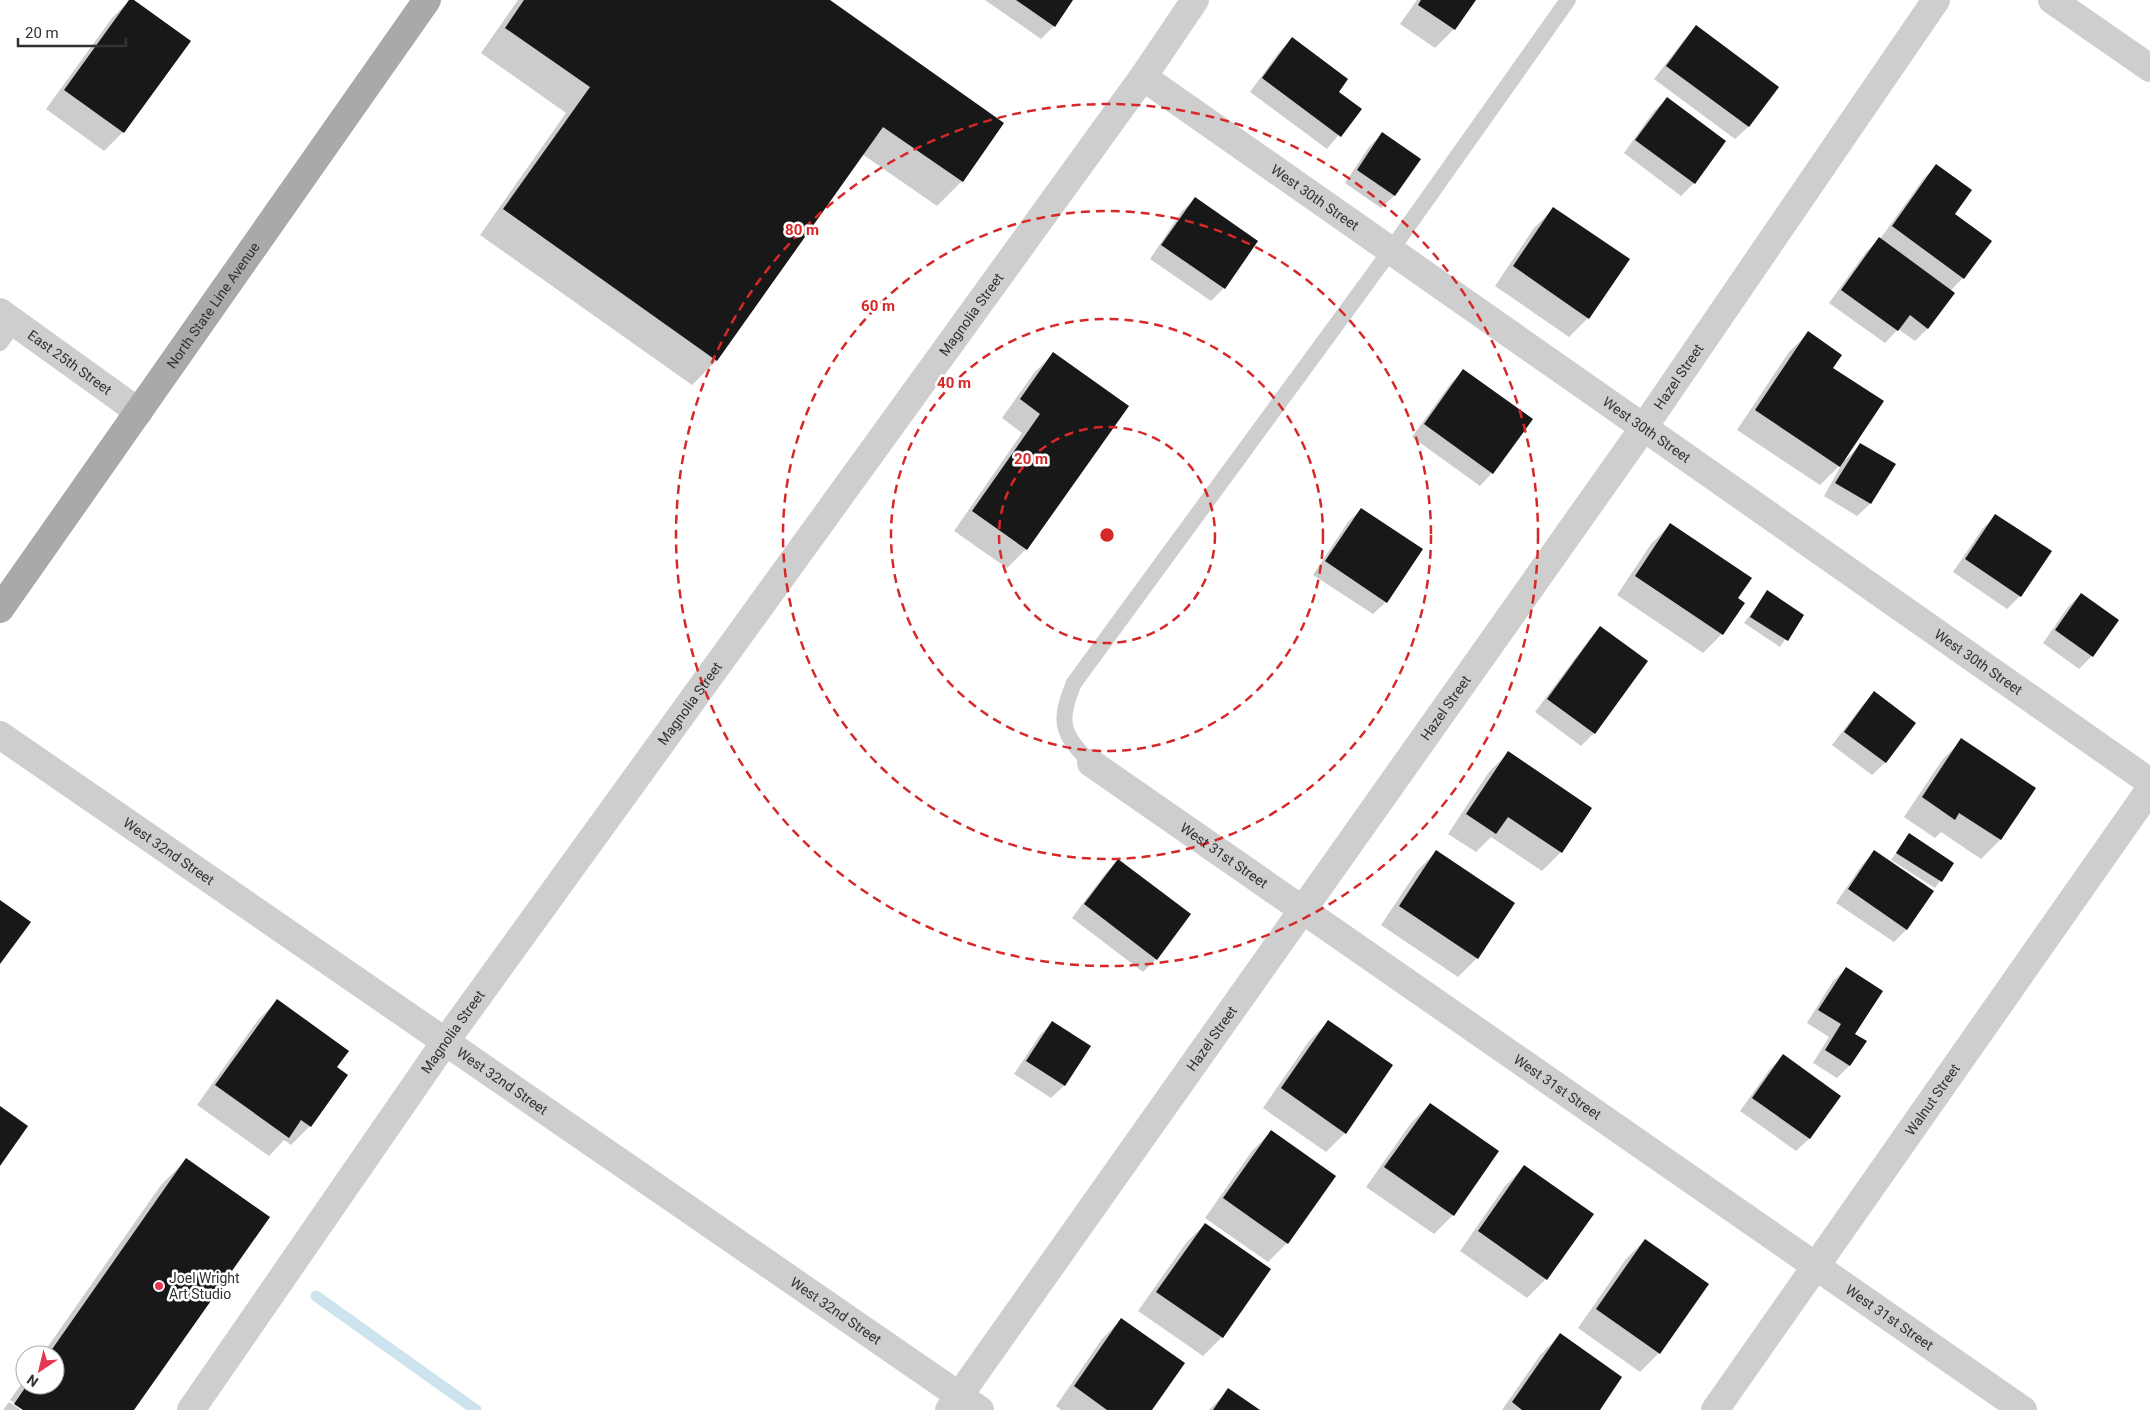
<svg xmlns="http://www.w3.org/2000/svg" width="2150" height="1410" font-family="Roboto,sans-serif">
  <style>
    .shadow { fill: #0003 }
    .lines { fill: none; stroke-linecap: round; stroke-linejoin: round }
    .stream { stroke: #cde3ed; stroke-width: 11 }
    .building { fill: #181818 }
    .lane { stroke: #cecece; stroke-width: 16 }
    .street { stroke: #cecece; stroke-width: 28 }
    .primary { stroke: #a9a9a9; stroke-width: 28 }
    .ring { fill: none; stroke: #d62828; stroke-width: 2.5; stroke-dasharray: 9 6 }
    .poi-dot { fill: #e53751; stroke: #fff; stroke-width: 2 }
    .labels { text-anchor: middle; stroke-width: 5; stroke-linejoin: round; paint-order: stroke }
    .street-label { font-size: 14px; fill: #313131; stroke: #fff }
    .poi-label { font-size: 14px; fill: #313131; stroke: #fff; text-anchor: start }
    .centre { fill: #d62828; stroke: #fff; stroke-width: 2.5 }
    .ring-label { font-size: 15px; text-anchor: middle; font-weight: bold; fill: #d62828; stroke: #fff; stroke-width: 5; stroke-linejoin: round; paint-order: stroke }
  </style>
  <rect width="100%" height="100%" fill="#fff"/>
  <g class="shadow">
    <polygon points="130,0 132,0 123,132 104,151 46,109 112,18"/>
    <polygon points="518,0 827,0 1002,124 962,181 937,206 862,154 717,360 692,385 480,235 566,113 481,53"/>
    <polygon points="985,0 1071,0 1054,26 1041,39"/>
    <polygon points="1417,0 1474,0 1454,29 1435,48 1400,24"/>
    <polygon points="1696,27 1778,87 1748,127 1735,139 1654,79 1684,40"/>
    <polygon points="1292,39 1337,92 1360,109 1327,149 1250,92 1279,52"/>
    <polygon points="1667,99 1694,183 1681,196 1624,153 1654,111"/>
    <polygon points="1382,134 1419,159 1394,196 1381,208 1345,183 1369,147"/>
    <polygon points="1937,165 1953,214 1963,278 1950,291 1928,328 1915,341 1898,329 1885,343 1829,303 1866,252 1880,239 1924,178"/>
    <polygon points="1195,199 1224,288 1211,301 1150,259 1182,211"/>
    <polygon points="1553,209 1588,318 1569,337 1495,286 1534,228"/>
    <polygon points="1808,333 1832,368 1845,460 1860,445 1870,504 1857,516 1824,496 1843,462 1820,485 1737,430 1789,352"/>
    <polygon points="1053,354 1026,549 1007,568 954,531 1022,433 1002,418 1034,373"/>
    <polygon points="1464,371 1492,473 1480,486 1412,437 1451,383"/>
    <polygon points="1361,509 1386,602 1373,614 1313,575 1348,522"/>
    <polygon points="1996,516 2020,596 2007,609 1953,572 1983,528"/>
    <polygon points="1670,525 1736,598 1722,634 1703,653 1617,595 1651,544"/>
    <polygon points="1767,592 1802,615 1780,647 1744,623"/>
    <polygon points="2081,594 2118,621 2092,656 2079,669 2043,643 2068,607"/>
    <polygon points="1600,628 1646,662 1594,733 1581,746 1535,712 1588,641"/>
    <polygon points="1874,693 1914,723 1885,763 1872,775 1832,745 1862,706"/>
    <polygon points="1962,740 2034,788 2000,840 1981,859 1941,832 1935,838 1904,817 1943,759"/>
    <polygon points="1508,753 1561,852 1542,871 1491,837 1476,852 1448,834 1489,772"/>
    <polygon points="1909,835 1953,863 1935,888 1891,860"/>
    <polygon points="1436,852 1477,958 1458,977 1381,925 1417,871"/>
    <polygon points="1874,852 1907,929 1894,942 1836,903 1862,865"/>
    <polygon points="1118,861 1156,959 1143,972 1072,918 1105,874"/>
    <polygon points="1846,969 1854,1035 1865,1042 1849,1066 1837,1078 1813,1063 1829,1037 1807,1023 1833,981"/>
    <polygon points="277,1001 335,1067 310,1126 291,1145 284,1140 269,1156 197,1105 258,1020"/>
    <polygon points="1328,1022 1345,1133 1326,1152 1263,1108 1309,1041"/>
    <polygon points="1052,1023 1089,1047 1064,1086 1051,1098 1014,1074 1040,1035"/>
    <polygon points="1783,1056 1839,1096 1809,1139 1796,1151 1740,1111 1770,1069"/>
    <polygon points="1430,1104 1453,1215 1434,1234 1366,1187 1411,1123"/>
    <polygon points="1271,1132 1287,1243 1268,1262 1205,1218 1252,1151"/>
    <polygon points="186,1160 132,1410 25,1410 10,1400 25,1379 25,1385 55,1385 55,1355 42,1355 161,1185"/>
    <polygon points="1524,1167 1546,1279 1527,1298 1460,1251 1505,1186"/>
    <polygon points="1205,1224 1269,1269 1222,1337 1203,1356 1138,1311 1186,1243"/>
    <polygon points="1645,1240 1659,1353 1640,1372 1578,1328 1626,1259"/>
    <polygon points="1121,1320 1150,1410 1061,1410 1056,1406 1102,1339"/>
    <polygon points="1560,1335 1598,1410 1502,1410 1541,1354"/>
    <polygon points="1229,1390 1257,1410 1209,1410"/>
    <polygon points="9,1402 21,1410 3,1410"/>
  </g>
  <g class="lines">
    <polyline class="stream" points="316,1296 476,1410"/>
  </g>
  <g class="building">
    <polygon points="129,0 134,0 191,41 124,133 64,90"/>
    <polygon points="524,0 830,0 1004,123 963,182 883,127 717,361 503,209 590,87 505,28"/>
    <polygon points="1016,0 1073,0 1055,27"/>
    <polygon points="1421,0 1476,0 1455,30 1418,5"/>
    <polygon points="1696,25 1779,87 1749,127 1666,66"/>
    <polygon points="1292,37 1348,79 1339,92 1362,109 1341,137 1262,78"/>
    <polygon points="1667,97 1726,141 1695,184 1635,140"/>
    <polygon points="1382,132 1421,159 1395,196 1357,170"/>
    <polygon points="1936,164 1972,190 1955,214 1992,241 1964,279 1892,226"/>
    <polygon points="1195,197 1258,241 1225,289 1161,245"/>
    <polygon points="1553,207 1630,259 1589,319 1513,266"/>
    <polygon points="1879,237 1955,293 1928,329 1910,315 1898,331 1841,290"/>
    <polygon points="1808,331 1842,355 1833,368 1884,401 1840,467 1755,410"/>
    <polygon points="1053,352 1129,406 1027,550 972,511 1040,414 1020,399"/>
    <polygon points="1463,369 1533,419 1493,474 1424,424"/>
    <polygon points="1860,443 1896,464 1871,504 1835,483"/>
    <polygon points="1361,508 1423,549 1387,603 1325,561"/>
    <polygon points="1995,514 2052,551 2021,597 1965,559"/>
    <polygon points="1670,523 1752,578 1738,598 1745,603 1723,635 1635,576"/>
    <polygon points="1767,590 1804,615 1788,641 1750,617"/>
    <polygon points="2081,593 2119,620 2093,657 2055,630"/>
    <polygon points="1600,626 1648,661 1595,734 1547,699"/>
    <polygon points="1874,691 1916,723 1886,763 1844,732"/>
    <polygon points="1961,738 2036,788 2001,840 1959,813 1955,820 1922,797"/>
    <polygon points="1508,751 1592,808 1562,853 1508,817 1496,834 1466,814"/>
    <polygon points="1909,833 1954,863 1942,882 1896,853"/>
    <polygon points="1436,850 1515,903 1478,959 1399,906"/>
    <polygon points="1874,850 1934,891 1907,930 1848,889"/>
    <polygon points="1118,859 1191,914 1157,960 1084,904"/>
    <polygon points="0,900 31,922 0,964"/>
    <polygon points="1846,967 1883,991 1855,1034 1867,1041 1850,1066 1825,1050 1841,1024 1818,1010"/>
    <polygon points="277,999 349,1051 337,1067 348,1075 311,1127 301,1120 289,1138 215,1085"/>
    <polygon points="1328,1020 1393,1065 1346,1134 1281,1088"/>
    <polygon points="1052,1021 1091,1046 1065,1086 1026,1061"/>
    <polygon points="1783,1054 1841,1096 1810,1139 1752,1098"/>
    <polygon points="1430,1103 1499,1151 1454,1216 1384,1167"/>
    <polygon points="0,1106 28,1126 0,1166"/>
    <polygon points="1271,1130 1336,1176 1288,1244 1223,1198"/>
    <polygon points="186,1158 270,1217 134,1410 23,1410 14,1404 27,1385 55,1385 55,1355 48,1355"/>
    <polygon points="1524,1165 1594,1214 1547,1280 1478,1231"/>
    <polygon points="1205,1223 1271,1269 1223,1338 1156,1292"/>
    <polygon points="1645,1239 1709,1284 1660,1354 1596,1309"/>
    <polygon points="1121,1318 1185,1363 1152,1410 1107,1410 1074,1386"/>
    <polygon points="1560,1333 1622,1377 1600,1410 1522,1410 1512,1402"/>
    <polygon points="1228,1388 1260,1410 1213,1410"/>
  </g>
  <g class="lines">
    <g class="lane">
      <polyline points="0,343 15,323"/>
      <path d="M1091,763C1061,733 1058,722 1074,683L1391,250L1568,0"/>
    </g>
    <g class="street">
      <polyline points="2052,0 2150,68"/>
      <path id="s1" d="M1143,77L2150,782"/>
      <path id="s2" d="M0,312L139,412"/>
      <path id="s3" d="M0,735L980,1410"/>
      <path id="s4" d="M1091,763L2023,1410"/>
      <path id="s5" d="M191,1410L445,1042L1143,77L1195,0"/>
      <path id="s6" d="M949,1410L1644,427L1936,0"/>
      <path id="s7" d="M1715,1410L2150,789"/>
    </g>
    <path class="primary" id="s8" d="M0,609L427,0"/>
  </g>
  <g class="ring">
    <circle cx="1107" cy="535" r="108"/>
    <circle cx="1107" cy="535" r="216"/>
    <circle cx="1107" cy="535" r="324"/>
    <circle cx="1107" cy="535" r="431"/>
  </g>
  <circle class="poi-dot" cx="159" cy="1286" r="5"/>
  <g class="labels">
    <g class="street-label">
      <text dy="5" stroke="none"><textPath href="#s1" startOffset="210">West 30th Street</textPath></text>
      <text dy="5" stroke="none"><textPath href="#s8" startOffset="371">North State Line Avenue</textPath></text>
      <text dy="5" stroke="none"><textPath href="#s5" startOffset="1345">Magnolia Street</textPath></text>
      <text dy="5" stroke="none"><textPath href="#s2" startOffset="86">East 25th Street</textPath></text>
      <text dy="5" stroke="none"><textPath href="#s6" startOffset="1265">Hazel Street</textPath></text>
      <text dy="5" stroke="none"><textPath href="#s1" startOffset="615">West 30th Street</textPath></text>
      <text dy="5" stroke="none"><textPath href="#s1" startOffset="1020">West 30th Street</textPath></text>
      <text dy="5" stroke="none"><textPath href="#s5" startOffset="865">Magnolia Street</textPath></text>
      <text dy="5" stroke="none"><textPath href="#s6" startOffset="860">Hazel Street</textPath></text>
      <text dy="5" stroke="none"><textPath href="#s3" startOffset="205">West 32nd Street</textPath></text>
      <text dy="5" stroke="none"><textPath href="#s4" startOffset="162">West 31st Street</textPath></text>
      <text dy="5" stroke="none"><textPath href="#s5" startOffset="460">Magnolia Street</textPath></text>
      <text dy="5" stroke="none"><textPath href="#s6" startOffset="455">Hazel Street</textPath></text>
      <text dy="5" stroke="none"><textPath href="#s3" startOffset="610">West 32nd Street</textPath></text>
      <text dy="5" stroke="none"><textPath href="#s4" startOffset="568">West 31st Street</textPath></text>
      <text dy="5" stroke="none"><textPath href="#s7" startOffset="379">Walnut Street</textPath></text>
      <text dy="5" stroke="none"><textPath href="#s3" startOffset="1015">West 32nd Street</textPath></text>
      <text dy="5" stroke="none"><textPath href="#s4" startOffset="972">West 31st Street</textPath></text>
    </g>
    <g class="poi-label">
      <text x="169" y="1283">Joel Wright<tspan x="169" dy="16">Art Studio</tspan></text>
    </g>
  </g>
  <circle cx="1107" cy="535" r="8" class="centre"/>
  <g class="ring-label">
    <text x="802" y="235">80 m</text>
    <text x="878" y="311">60 m</text>
    <text x="954" y="388">40 m</text>
    <text x="1031" y="464">20 m</text>
  </g>
  <g transform="translate(40 1370) rotate(215)"><circle r="24" fill="#ffffff" stroke="#adadad"/>
  <path d="M0-4L9 19L0 12L-9 19Z" fill="#e53751"/>
  <text y="-8" font-size="14" font-weight="bold" text-anchor="middle" fill="#313131">N</text>
  </g>
  <path d="M18 38v8h108v-8" fill="none" stroke="#313131" stroke-width="2.5"/>
  <text x="25" y="38" font-size="15" fill="#313131" stroke="#ffffff" stroke-width="4" paint-order="stroke">20 m</text>
</svg>
